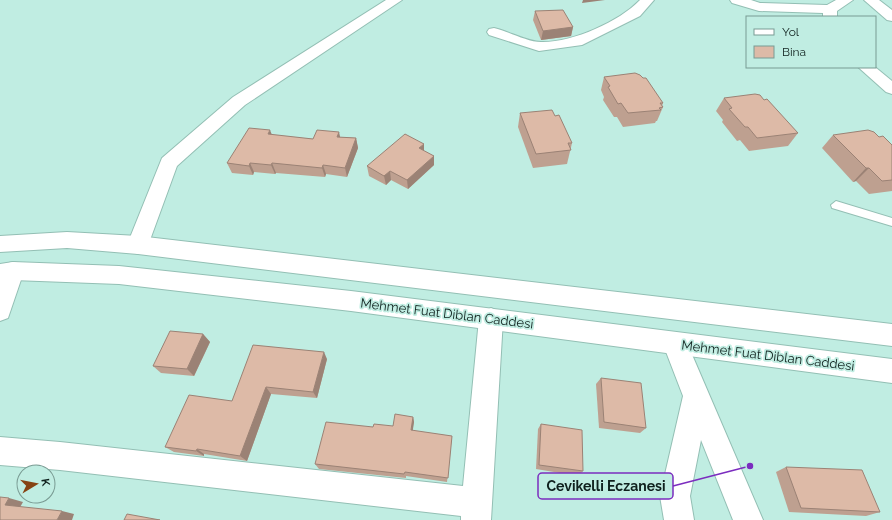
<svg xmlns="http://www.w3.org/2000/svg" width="892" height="520" font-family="Raleway,sans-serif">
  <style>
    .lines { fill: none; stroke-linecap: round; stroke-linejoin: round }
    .service-casing { stroke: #93bfb4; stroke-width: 2 }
    .minor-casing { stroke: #93bfb4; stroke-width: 2 }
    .secondary-casing { stroke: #93bfb4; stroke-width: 2 }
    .service { fill: #fff; fill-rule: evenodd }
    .minor { fill: #fff; fill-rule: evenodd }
    .secondary { fill: #fff; fill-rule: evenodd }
    .wall { fill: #bea090 }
    .shaded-wall { fill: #9b8275 }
    .building { fill: #ddbaa7; stroke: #9b8275 }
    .labels { text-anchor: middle; stroke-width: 3.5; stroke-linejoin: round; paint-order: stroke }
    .street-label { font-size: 13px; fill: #0f201d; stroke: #c0ede2 }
    .leader { fill: none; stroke: #7b2cbf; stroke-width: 1.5 }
    .callout-dot { fill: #7b2cbf; stroke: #c0ede2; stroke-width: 1.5 }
    .callout { fill: #c0ede2; stroke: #7b2cbf; stroke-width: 1.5 }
    .callout-label { font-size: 14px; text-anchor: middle; font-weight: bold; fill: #0f201d }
  </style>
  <rect width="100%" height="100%" fill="#c0ede2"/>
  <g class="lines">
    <g class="service-casing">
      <polygon id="service" points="836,201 892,218 892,226 832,208 831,205"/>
    </g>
    <g class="minor-casing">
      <g id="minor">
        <polygon points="386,0 402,0 245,105 177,166 146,251 138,254 130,251 127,245 162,158 233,97"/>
        <path d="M640,0H654L640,16L582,45L539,51L489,35L487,32L489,29L494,28C508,31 527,42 541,42C571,43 619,22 640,0Z"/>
        <polygon points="730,0 751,0 760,3 827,5 836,0 853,0 837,11 837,17 823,17 823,13 759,11 732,3"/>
        <polygon points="864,0 879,0 892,10 892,21 887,20"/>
        <polygon points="858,67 875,67 892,81 892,94 886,92"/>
        <polygon points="13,262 21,264 24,271 8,318 0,321 0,276 5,264"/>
        <polygon points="491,308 499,312 503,319 491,520 461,520 461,516 60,470 0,465 0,437 60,442 463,486 479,319 483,312"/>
        <polygon points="675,333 684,336 763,520 733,520 701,440 690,496 694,520 664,520 660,496 683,396 663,344 666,336"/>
      </g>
    </g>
    <g class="secondary-casing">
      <g id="secondary">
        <polygon points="67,232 138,236 892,324 892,346 138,254 67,248 0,252 0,236"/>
        <polygon points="13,262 119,266 351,291 892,359 892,383 351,311 119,284 13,280 0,282 0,264"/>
      </g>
    </g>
    <use href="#service" class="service"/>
    <use href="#minor" class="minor"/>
    <use href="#secondary" class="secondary"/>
  </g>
  <g class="wall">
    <polygon points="535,11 573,27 571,36 541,40 533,20"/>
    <polygon points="604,77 663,103 662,106 663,107 657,121 656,121 655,123 623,127 617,117 614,117 603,100 604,97 601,90"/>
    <polygon points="724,98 798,133 788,146 749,151 740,140 737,141 722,122 723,120 716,111"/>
    <polygon points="520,113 555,116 572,143 567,164 533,168 518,127"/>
    <polygon points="272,135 313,139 340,137 356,138 358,148 347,177 326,174 325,177 276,173 275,174 254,172 253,175 232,173 227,163"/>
    <polygon points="833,135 879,137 892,145 892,191 869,194 856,181 853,182 822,148"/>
    <polygon points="424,151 434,156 434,165 408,189 391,180 386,185 369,176 367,166"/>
    <polygon points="203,334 210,342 194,376 161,373 153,366"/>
    <polygon points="327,359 317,398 271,394 247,461 204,454 204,456 174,452 165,447 232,401"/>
    <polygon points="601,378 646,428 640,433 599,428 596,384"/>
    <polygon points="413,417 414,422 412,431 452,436 447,482 406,476 406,478 319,469 315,464 373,427 393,426"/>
    <polygon points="541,424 583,471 578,476 536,469 538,429"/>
    <polygon points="786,467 880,512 866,516 789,512 776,472"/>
  </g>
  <g class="shaded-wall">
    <polygon points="583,0 605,0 582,3"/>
    <polygon points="573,27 571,36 541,40 543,31"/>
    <polygon points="270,130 274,140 268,134"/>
    <polygon points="339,132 341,141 337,137"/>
    <polygon points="356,138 358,148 347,177 345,168"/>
    <polygon points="424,144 424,153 419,148"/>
    <polygon points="434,156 434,165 408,189 407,180"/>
    <polygon points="250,163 254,172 253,175 249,166"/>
    <polygon points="272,163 276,173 275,174 271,165"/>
    <polygon points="323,165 326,174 325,177 322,168"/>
    <polygon points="866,168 869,168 856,181 853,182"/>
    <polygon points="390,171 391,180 386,185 384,176"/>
    <polygon points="203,334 210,342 194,376 187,369"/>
    <polygon points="324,352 327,359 317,398 313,392"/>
    <polygon points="266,387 271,394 247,461 240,456"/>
    <polygon points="413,417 414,422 412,436 411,430"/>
    <polygon points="197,449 204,454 204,456 196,451"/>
    <polygon points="9,498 23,502 19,509 5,505"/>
    <polygon points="62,511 74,514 72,520 57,520"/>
  </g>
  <g class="building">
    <polygon points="563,10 573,27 543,31 535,11"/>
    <polygon points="635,73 640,75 643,78 646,78 663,103 660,103 663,107 659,108 661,110 628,113 621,103 618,104 608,87 610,86 604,77"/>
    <polygon points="755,94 760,95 764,100 767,99 798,133 757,138 748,127 745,127 729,109 732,108 724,98"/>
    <polygon points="552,110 555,116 559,115 572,143 568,143 571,150 536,154 520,113"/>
    <polygon points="249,128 270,130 268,134 313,139 317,130 339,132 337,137 356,138 345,168 323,165 322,168 272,163 271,165 250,163 249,166 227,163"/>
    <polygon points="868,130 874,132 879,137 883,136 892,145 892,180 882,181 869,168 866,168 833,135"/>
    <polygon points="405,134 424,144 419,148 434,156 407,180 390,171 384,176 367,166"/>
    <polygon points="170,331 203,334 187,369 153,366"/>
    <polygon points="253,345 324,352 313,392 266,387 240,456 197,449 196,451 165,447 189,395 232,401"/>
    <polygon points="601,378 641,383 646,428 604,422"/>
    <polygon points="395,414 413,417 411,430 452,436 448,478 405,472 404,474 315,464 326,422 373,427 374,424 393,426"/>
    <polygon points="541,424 582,430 583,471 539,465"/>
    <polygon points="786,467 862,470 880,512 801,508"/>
    <polygon points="0,497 9,498 5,505 62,511 57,520 0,520"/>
    <polygon points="127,514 160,520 124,520"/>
  </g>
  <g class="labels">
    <g class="street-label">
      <text transform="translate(447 313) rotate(7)" y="5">Mehmet Fuat Diblan Caddesi</text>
      <text transform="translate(768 355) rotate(7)" y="5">Mehmet Fuat Diblan Caddesi</text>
    </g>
  </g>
  <path class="leader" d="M750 466L673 486"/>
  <circle class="callout-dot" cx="750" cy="466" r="4"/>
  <rect class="callout" x="538" y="473" width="135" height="26" rx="4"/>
  <g class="callout-label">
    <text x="606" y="491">Cevikelli Eczanesi</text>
  </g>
  <rect x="746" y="16" width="130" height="52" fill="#c0ede2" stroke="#799b93"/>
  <rect x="754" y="29" width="20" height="6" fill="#ffffff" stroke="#799b93"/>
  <text x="782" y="36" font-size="12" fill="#0f201d">Yol</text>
  <rect x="754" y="46" width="20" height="12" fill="#ddbaa7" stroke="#799b93"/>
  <text x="782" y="56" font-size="12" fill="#0f201d">Bina</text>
  <g transform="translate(36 484) rotate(80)"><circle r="19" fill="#c0ede2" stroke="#799b93"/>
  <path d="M0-3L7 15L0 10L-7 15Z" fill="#864313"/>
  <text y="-6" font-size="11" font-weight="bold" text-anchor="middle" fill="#0f201d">K</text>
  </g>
</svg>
